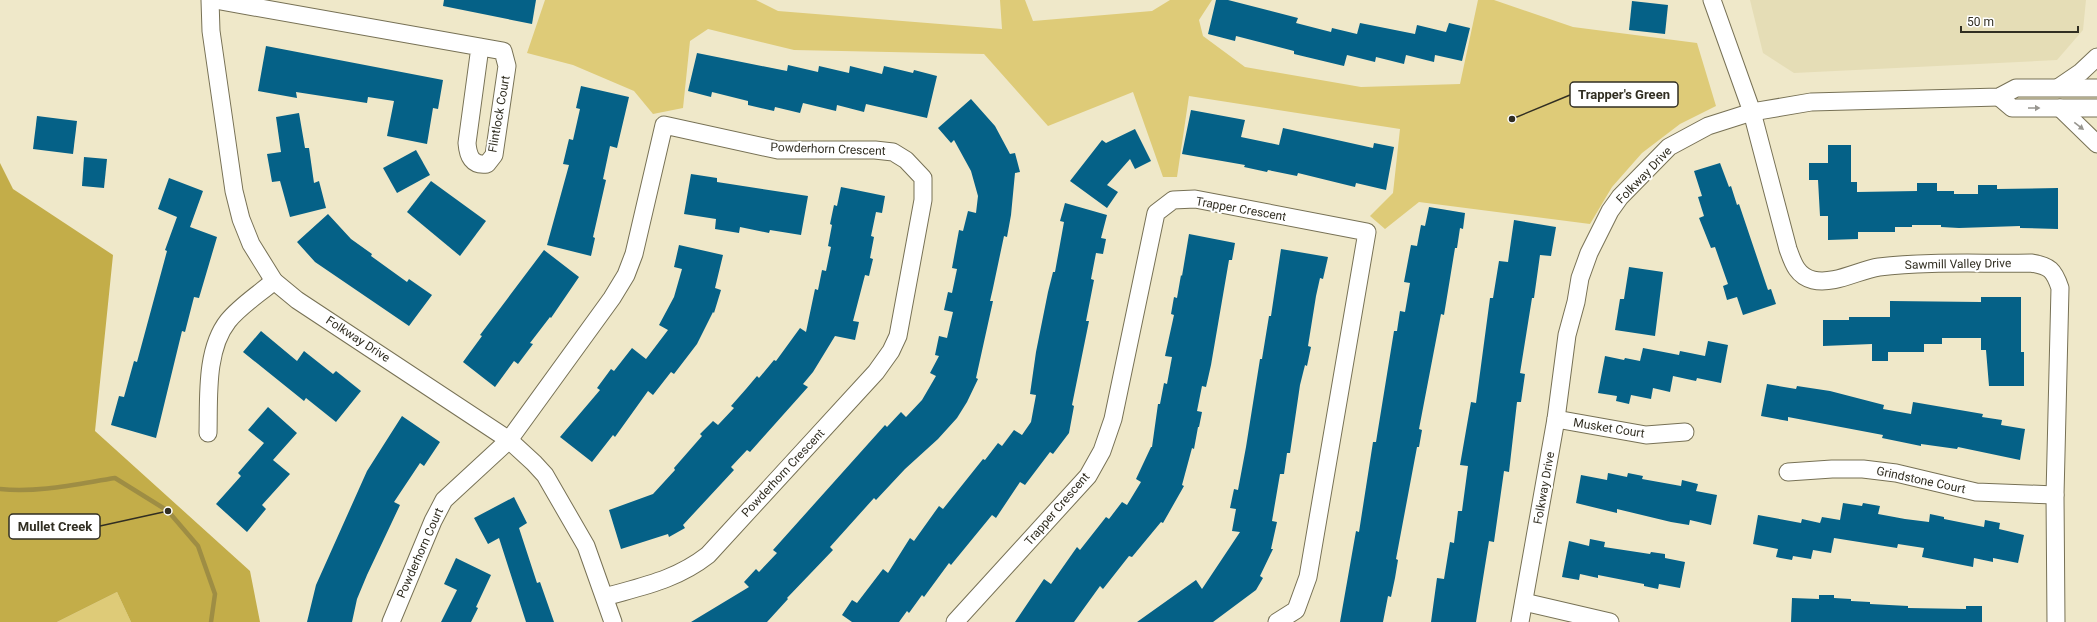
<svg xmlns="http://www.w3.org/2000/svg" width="2097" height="622" font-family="Roboto,sans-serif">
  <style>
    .built { fill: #e5ddb6 }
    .green { fill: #decb78 }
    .forest { fill: #c3ad49 }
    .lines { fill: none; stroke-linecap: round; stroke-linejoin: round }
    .stream { stroke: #9e8d44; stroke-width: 4.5 }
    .building { fill: #056187 }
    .minor-casing { stroke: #777155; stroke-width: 19 }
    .minor { stroke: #fff; stroke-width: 17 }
    .oneway { fill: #989690 }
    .labels { text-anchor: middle; stroke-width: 4; stroke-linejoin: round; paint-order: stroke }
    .street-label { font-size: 12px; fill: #312e22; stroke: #fff }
    .leader { fill: none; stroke: #312e22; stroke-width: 1.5 }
    .callout-dot { fill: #312e22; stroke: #fff; stroke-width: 1.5 }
    .callout { fill: #fff; stroke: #312e22; stroke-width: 1.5 }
    .callout-label { font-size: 13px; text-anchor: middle; font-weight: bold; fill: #312e22 }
  </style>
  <rect width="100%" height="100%" fill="#efe8c9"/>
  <polygon class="built" points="1750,0 2086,0 2083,30 2057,60 1794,73 1763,53"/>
  <g class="green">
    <polygon points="545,0 756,0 778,11 1002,29 1000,0 1025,0 1033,21 1152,11 1170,0 1212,0 1199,20 1203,36 1245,67 1361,87 1460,84 1478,0 1494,0 1573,27 1697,43 1716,106 1680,124 1642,153 1612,187 1590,224 1419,202 1385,229 1370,216 1393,193 1400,129 1189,96 1177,177 1163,177 1133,92 1048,126 984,54 794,50 708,29 690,41 683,108 653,114 634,91 573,65 527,53"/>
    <polygon points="117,592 131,622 57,622"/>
  </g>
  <polygon class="forest" points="0,163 13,189 113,255 95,431 250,571 260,622 131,622 117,592 57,622 0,622"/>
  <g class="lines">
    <path class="stream" d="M0,489C38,493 77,484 115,478L168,511L198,546L215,594L211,622"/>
  </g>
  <g class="building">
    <polygon points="444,0 536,0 532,24 443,6"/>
    <polygon points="1216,0 1228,0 1298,18 1296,23 1331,32 1332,28 1357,34 1360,23 1415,34 1417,25 1446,32 1449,23 1470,28 1462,61 1435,55 1434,62 1406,55 1404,64 1376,57 1375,62 1347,55 1344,66 1294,54 1294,51 1236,36 1235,41 1208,34"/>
    <polygon points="1632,1 1668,5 1665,34 1629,30"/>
    <polygon points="266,46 443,80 438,109 433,108 427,144 387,136 394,101 368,97 367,103 296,92 297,98 258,91"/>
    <polygon points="697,53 787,71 788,65 818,72 819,66 849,73 850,66 882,74 884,66 913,73 914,70 937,76 927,118 866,104 864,112 837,105 836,111 803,103 800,113 775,107 774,111 748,105 748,101 712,92 711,97 688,91"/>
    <polygon points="581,86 629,97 617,148 610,146 603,179 606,180 593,237 595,238 591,256 547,245 569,165 563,164 569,139 573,140 580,109 576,108"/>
    <polygon points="971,99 995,126 1010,154 1015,153 1020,172 1015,173 1011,215 1007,237 1004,236 993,288 990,301 993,301 976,378 978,379 967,402 957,418 938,439 905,469 876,500 874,498 830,547 833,550 787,598 788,599 767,622 691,622 749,587 744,582 756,569 759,572 777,553 773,550 885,425 887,427 901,412 906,417 922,400 936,376 930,373 939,356 935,355 939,336 947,338 953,312 944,310 948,292 952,293 957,269 952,268 959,230 963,231 968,211 976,213 978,196 971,171 954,140 951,143 938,128"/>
    <polygon points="1191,110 1245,120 1241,137 1279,145 1283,128 1373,148 1374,143 1394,147 1386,190 1356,183 1355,187 1298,173 1297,176 1268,170 1267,172 1244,167 1245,165 1182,154"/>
    <polygon points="299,113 305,148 309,148 314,183 319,181 326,208 290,217 280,181 272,182 267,154 281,152 276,117"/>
    <polygon points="37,116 77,121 73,154 33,149"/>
    <polygon points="1135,129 1151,161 1135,169 1130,159 1107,185 1118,192 1107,208 1070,181 1102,140 1106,143"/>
    <polygon points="1828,145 1851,145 1851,182 1857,182 1857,192 1917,191 1917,183 1937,183 1937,191 1954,191 1954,194 1978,194 1978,185 1997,185 1997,189 2058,188 2058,229 2020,228 2020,226 1959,228 1941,227 1941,225 1912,225 1912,227 1895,227 1895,232 1858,232 1858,239 1828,240 1828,216 1820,216 1818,180 1809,180 1809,163 1828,163"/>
    <polygon points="416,150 430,175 397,193 383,168"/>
    <polygon points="84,157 107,159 104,188 82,186"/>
    <polygon points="1720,163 1729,187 1731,186 1737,205 1739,204 1768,290 1771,289 1776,304 1743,315 1737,297 1727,300 1723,286 1728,284 1715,247 1711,248 1699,218 1704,216 1698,197 1702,196 1694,171"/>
    <polygon points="691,174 717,178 717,182 808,196 801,235 770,230 769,233 740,227 739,233 715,229 716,219 684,214"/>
    <polygon points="169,178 203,191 190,227 217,237 199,298 194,297 185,332 182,331 156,438 111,425 119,396 124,397 134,361 137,362 167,251 165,250 177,217 158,209"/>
    <polygon points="431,181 486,221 460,256 407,212"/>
    <polygon points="841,187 885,196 882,213 876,212 871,236 874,237 870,258 873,259 869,276 865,275 853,321 859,322 855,340 835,336 813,372 803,384 808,387 750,452 747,450 731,467 734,470 683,525 685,528 669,537 668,534 621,549 609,510 653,494 675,470 674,468 702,436 700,434 713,421 718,425 734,408 731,406 746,389 757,376 759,378 774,360 776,361 800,328 806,332 815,289 818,290 822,270 826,271 831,247 828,246 832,225 830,224 834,205 837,206"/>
    <polygon points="1065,203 1107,215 1101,238 1106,239 1103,254 1096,253 1091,279 1094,280 1086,321 1089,321 1072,405 1074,406 1069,433 1053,454 1050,452 1025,485 1020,482 996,518 992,515 951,565 949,563 924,597 922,595 909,613 907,611 899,622 852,622 842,615 852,600 857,603 883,569 888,573 910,538 914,541 939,506 943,509 983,459 985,460 998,443 1002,446 1014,430 1022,435 1031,422 1036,395 1030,394 1036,352 1048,292 1053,272 1055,272 1064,222 1060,221"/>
    <polygon points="1429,207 1465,213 1463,229 1460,228 1457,248 1455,248 1444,315 1441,314 1419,429 1422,430 1419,447 1417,447 1396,559 1398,560 1395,578 1391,597 1388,596 1383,622 1340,622 1356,531 1359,532 1373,442 1376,442 1394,331 1397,331 1400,311 1405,312 1410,283 1404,282 1411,245 1417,246 1421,225 1425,226"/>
    <polygon points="328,214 351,239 372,254 371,256 407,282 409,279 432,295 409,326 315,262 297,242"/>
    <polygon points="1514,220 1556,227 1551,256 1540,255 1534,298 1532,298 1520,373 1525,374 1521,402 1517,402 1509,472 1504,471 1494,542 1489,541 1476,622 1431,622 1437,578 1444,579 1450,542 1454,543 1458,511 1462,511 1468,466 1460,465 1471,402 1476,403 1490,298 1493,298 1499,261 1508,262"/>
    <polygon points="1189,234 1235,243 1232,260 1229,260 1211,365 1206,387 1202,386 1197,411 1202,412 1199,427 1198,427 1194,449 1192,448 1182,485 1184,486 1163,523 1161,522 1132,557 1129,556 1103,589 1100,586 1074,622 1015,622 1044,579 1051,584 1077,547 1080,550 1106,517 1109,519 1122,502 1127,505 1141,482 1136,479 1151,447 1152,447 1158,404 1160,404 1164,383 1167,384 1172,357 1165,356 1174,315 1171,314 1174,297 1177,298 1181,275 1182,276"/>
    <polygon points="679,245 723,255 715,288 721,290 714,313 713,312 697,344 674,374 671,372 653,395 648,391 615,437 613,435 592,462 560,437 600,390 597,388 611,369 614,371 632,348 646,359 668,330 659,325 674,297 682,269 674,267"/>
    <polygon points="1281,249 1328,257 1323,279 1320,278 1316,296 1308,346 1311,347 1307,366 1305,365 1300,385 1290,453 1287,453 1284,474 1280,474 1272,521 1277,522 1271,549 1273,549 1260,576 1263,578 1256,590 1213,622 1137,622 1196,580 1202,589 1240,532 1232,531 1236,509 1230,508 1234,489 1238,490 1246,447 1257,378 1260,359 1262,359 1269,316 1271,316"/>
    <polygon points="544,250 579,277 551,318 550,317 530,343 533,344 518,364 514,361 495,387 463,362 482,336 480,335"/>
    <polygon points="1629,267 1663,272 1655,336 1615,330 1620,299 1624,299"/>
    <polygon points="1981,297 2021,297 2021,352 2024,352 2024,386 1989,386 1986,350 1981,350 1981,338 1942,338 1942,344 1924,344 1924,352 1888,352 1888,361 1872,361 1872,344 1823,346 1823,320 1849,320 1849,317 1890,317 1890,301 1981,302"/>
    <polygon points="261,331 297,361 304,351 333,374 336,371 361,391 336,422 306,398 304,401 243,352"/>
    <polygon points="1708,341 1728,345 1721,383 1697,378 1696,381 1673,376 1670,392 1653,388 1651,399 1631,395 1629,404 1616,401 1617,396 1598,393 1605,356 1624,360 1625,358 1640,361 1643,348 1679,355 1680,351 1705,356"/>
    <polygon points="1767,384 1796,389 1797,386 1830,391 1884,405 1883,409 1911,414 1913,402 1983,414 1982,417 2002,420 2001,425 2025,429 2020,460 1958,447 1957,449 1921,444 1921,446 1882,438 1883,435 1788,417 1788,421 1761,416"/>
    <polygon points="268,407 297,433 273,460 290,474 262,505 266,509 247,532 216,504 241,476 238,473 264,443 248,430"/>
    <polygon points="402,416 440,442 424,466 420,463 394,502 400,505 367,575 357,599 352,622 307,622 316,585 367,471"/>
    <polygon points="1608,473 1627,477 1628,473 1643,476 1642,479 1681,486 1682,480 1698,484 1696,491 1717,495 1711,525 1690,520 1689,525 1671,522 1617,509 1617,513 1576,503 1581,475 1607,480"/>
    <polygon points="514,497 527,523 519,528 537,583 540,582 554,622 526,622 499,538 488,544 474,518"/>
    <polygon points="1843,503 1862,506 1863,503 1880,506 1878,514 1905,519 1929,522 1930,514 1944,517 1944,519 1984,527 1985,520 2000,523 1999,529 2024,535 2018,563 1993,558 1993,562 1974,558 1973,567 1922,557 1924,548 1898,544 1897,548 1834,538 1831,553 1813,550 1811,559 1793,556 1792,560 1776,557 1778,549 1753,544 1758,515 1801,523 1802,519 1820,523 1822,517 1840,520"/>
    <polygon points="1590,539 1605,542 1604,547 1650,554 1651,552 1665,554 1665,558 1685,562 1680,588 1659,584 1658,589 1644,586 1644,584 1598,575 1598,578 1580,574 1579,580 1562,577 1569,541 1589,546"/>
    <polygon points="456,558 491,575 476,607 478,608 471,622 441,622 457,590 444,584"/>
    <polygon points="1819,595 1834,595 1834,598 1851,599 1851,601 1870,602 1870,604 1908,606 1908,608 1966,609 1966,606 1982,606 1982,622 1791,622 1792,598 1819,599"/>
  </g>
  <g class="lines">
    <g class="minor-casing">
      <g id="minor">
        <polyline points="210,0 211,31 234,191 241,219 251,244 274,281 297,300 509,440 534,463 545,475 586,546 613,622"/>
        <path d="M215,0L503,51L507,66L494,155L487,164C472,166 468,156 467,143L480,47"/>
        <path d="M1712,0L1752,112L1788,249C1793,263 1797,276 1813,280C1834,285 1859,270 1879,267C1929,261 1981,264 2031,263C2050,266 2054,270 2060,288L2055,495L2056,622"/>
        <polyline points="2059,87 2081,72 2097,57"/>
        <polyline points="1999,97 2012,108 2097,108"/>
        <polyline points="2060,108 2097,144"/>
        <polyline points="1556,419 1646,435 1685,432"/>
        <path d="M208,433C209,399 205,350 228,321C240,306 259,294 274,281"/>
        <polyline points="1788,472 1832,469 1863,469 1896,473 1976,492 2055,495"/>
        <polyline points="1524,602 1610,622"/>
        <path d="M391,622L433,521L444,500L509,440L612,298L626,275L634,254L664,125L778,150H875L893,152L906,160L923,178V200L898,336L891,351L876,372L708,555C676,580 643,586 605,597"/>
        <polyline points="955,622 1088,476 1102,451 1113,419 1156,213 1173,200 1195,199 1367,232 1308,577 1296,610 1277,622"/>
        <polyline points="1520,622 1556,419 1567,335 1576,302 1580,278 1589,253 1610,211 1620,197 1669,147 1708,126 1752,112 1811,102 1999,97 2016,88 2097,88"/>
      </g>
    </g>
    <use href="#minor" class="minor"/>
  </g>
  <defs><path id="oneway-solid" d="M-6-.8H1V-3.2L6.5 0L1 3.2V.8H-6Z"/></defs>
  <g class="oneway">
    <use href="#oneway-solid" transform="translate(2034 108)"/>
    <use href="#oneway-solid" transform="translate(2079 126) rotate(38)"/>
  </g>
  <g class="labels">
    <g class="street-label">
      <text transform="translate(499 114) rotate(-80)" y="4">Flintlock Court</text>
      <text transform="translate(828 149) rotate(2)" y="4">Powderhorn Crescent</text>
      <text transform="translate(1644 175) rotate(-46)" y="4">Folkway Drive</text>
      <text transform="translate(1241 209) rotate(10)" y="4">Trapper Crescent</text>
      <text transform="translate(1958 264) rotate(-1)" y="4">Sawmill Valley Drive</text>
      <text transform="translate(358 339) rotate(33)" y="4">Folkway Drive</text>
      <text transform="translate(1609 428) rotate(9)" y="4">Musket Court</text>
      <text transform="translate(783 473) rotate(-47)" y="4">Powderhorn Crescent</text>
      <text transform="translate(1921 480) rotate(12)" y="4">Grindstone Court</text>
      <text transform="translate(1544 488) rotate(-80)" y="4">Folkway Drive</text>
      <text transform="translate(1057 509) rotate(-49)" y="4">Trapper Crescent</text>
      <text transform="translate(420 553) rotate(-66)" y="4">Powderhorn Court</text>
    </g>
  </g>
  <path class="leader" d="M1512 119L1570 95M168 511L100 526"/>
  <g class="callout-dot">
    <circle cx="1512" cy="119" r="4"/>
    <circle cx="168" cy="511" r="4"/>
  </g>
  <g class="callout">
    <rect x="1570" y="82" width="108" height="25" rx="4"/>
    <rect x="9" y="514" width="91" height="25" rx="4"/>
  </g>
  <g class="callout-label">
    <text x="1624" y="99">Trapper's Green</text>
    <text x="55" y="531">Mullet Creek</text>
  </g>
  <path d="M1961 26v6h117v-6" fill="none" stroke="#312e22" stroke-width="2"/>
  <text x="1967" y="26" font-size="12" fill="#312e22" stroke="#ffffff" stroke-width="3" paint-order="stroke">50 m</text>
</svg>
